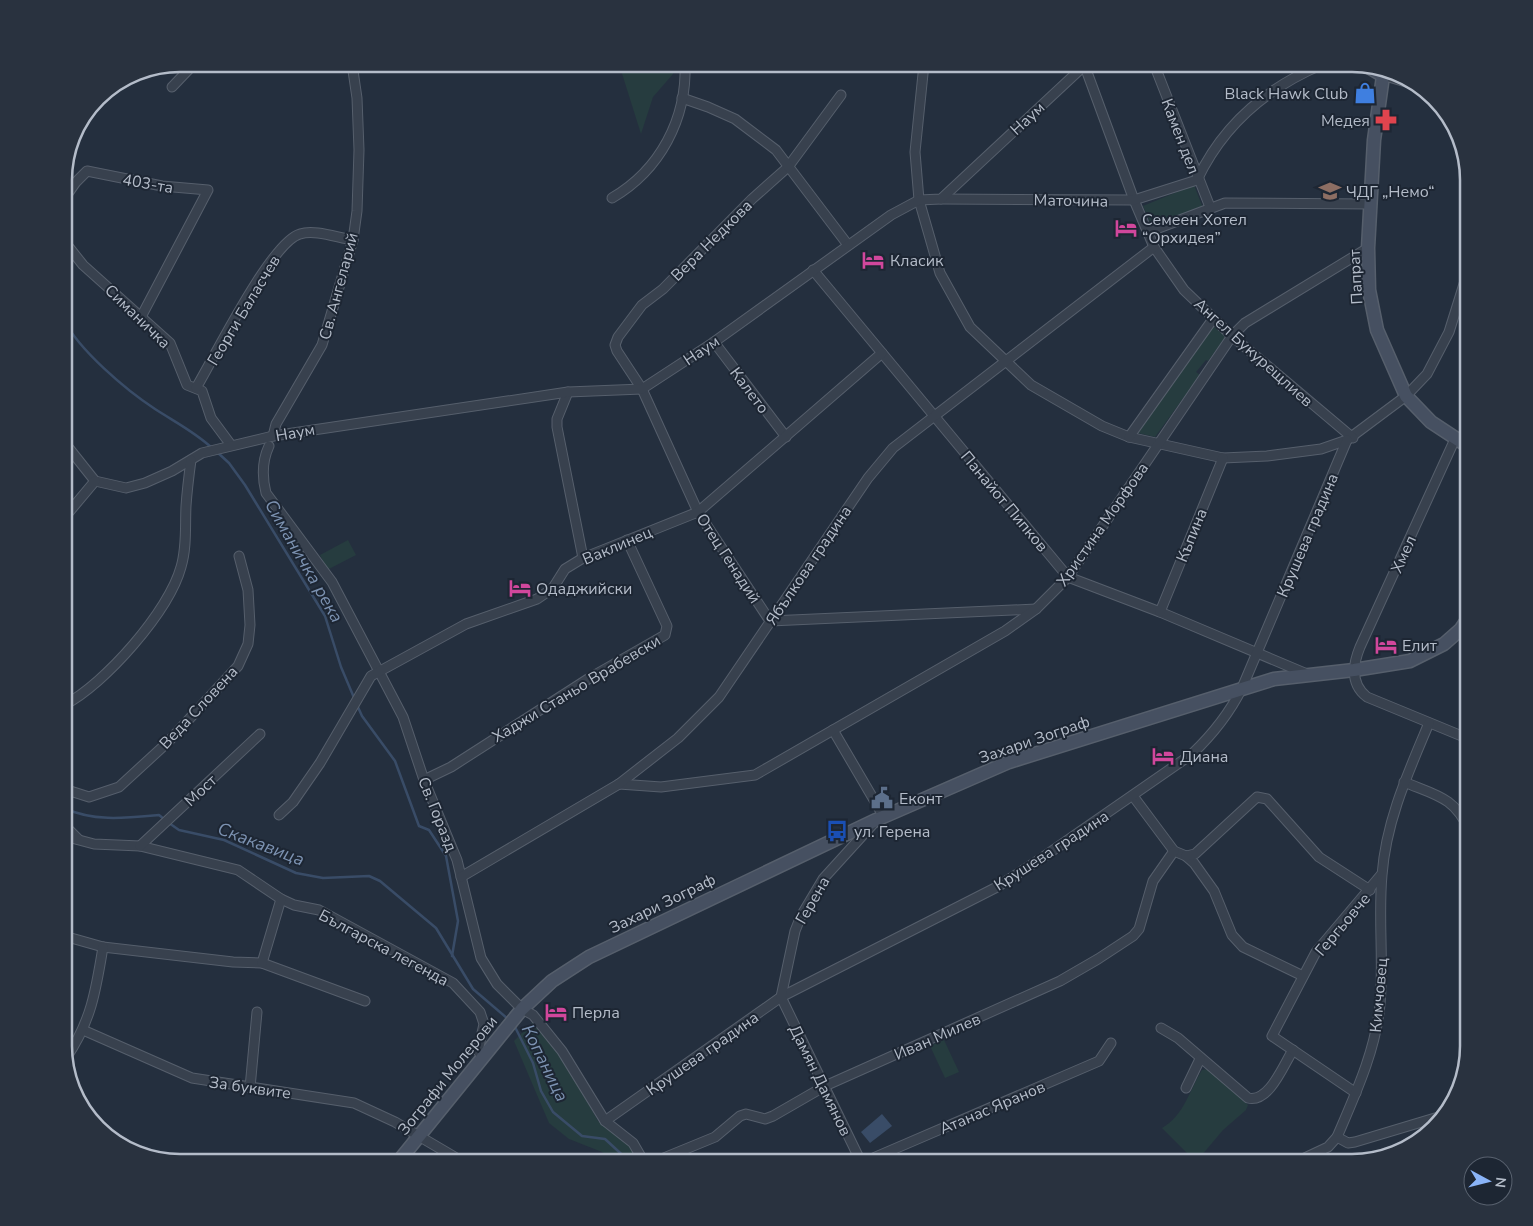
<svg xmlns="http://www.w3.org/2000/svg" width="1533" height="1226" font-family="'Nunito Sans',sans-serif">
  <style>
    .green { fill: #263c3f }
    .water { fill: #394c67 }
    .lines { fill: none; stroke-linecap: round; stroke-linejoin: round }
    .stream { stroke: #394c67; stroke-width: 2.5 }
    .street-casing { stroke: #565f6c; stroke-width: 11 }
    .secondary-casing { stroke: #565f6c; stroke-width: 15 }
    .street { stroke: #38414e; stroke-width: 9 }
    .secondary { stroke: #465061; stroke-width: 12 }
    .labels { text-anchor: middle; stroke-width: 4; stroke-linejoin: round; paint-order: stroke }
    .poi-label { font-size: 16px; fill: #b4bcc9; stroke: #1d2633; text-anchor: start }
    .street-label { font-size: 16px; fill: #b4bcc9; stroke: #1d2633 }
    .water-label { font-size: 18px; font-style: italic; fill: #7c92b1; stroke: #1d2633 }
    .rim { fill: none; stroke: #b4bcc9; stroke-width: 2.5 }
  </style>
  <rect width="100%" height="100%" fill="#242f3e"/>
  <g class="green">
    <polygon points="619,64 675,64 673,74 653,97 641,134"/>
    <polygon points="1194,185 1203,208 1153,229 1143,206"/>
    <polygon points="1213,322 1227,335 1208,361 1206,360 1196,372 1200,375 1155,437 1134,432"/>
    <polygon points="348,540 356,555 327,570 320,555"/>
    <polygon points="534,1021 559,1052 598,1121 631,1145 641,1162 613,1162 602,1152 569,1139 549,1123 514,1041"/>
    <polygon points="944,1040 959,1072 945,1078 930,1046"/>
    <path d="M1208,1069L1248,1105L1246,1110L1223,1130L1196,1162L1162,1128C1184,1116 1190,1089 1202,1070Z"/>
  </g>
  <polygon class="water" points="882,1114 892,1126 870,1143 861,1132"/>
  <g class="lines">
    <g class="stream">
      <path d="M64,320C79,350 126,390 155,409C175,422 195,432 212,448"/>
      <polyline points="217,452 229,463 245,485 325,616 341,667 355,700"/>
      <polyline points="357,705 362,716 395,761 419,826 429,830 446,856 458,921 452,956"/>
      <path d="M64,808C94,822 126,818 159,815L164,819"/>
      <polyline points="169,823 179,830 224,840 296,873 323,878 369,876 380,881 436,928 473,989 508,1019"/>
      <polyline points="514,1025 533,1063 541,1091 553,1112 582,1136 605,1139 630,1162"/>
    </g>
    <g class="street-casing">
      <g id="street">
        <polyline points="924,64 915,152 919,200 940,273 970,327 1031,385 1102,426 1129,437 1223,458 1267,456 1321,449 1347,440 1406,396 1427,374 1449,332 1469,268"/>
        <polyline points="1084,64 1134,200 1154,247 1184,290 1232,336 1353,438"/>
        <polyline points="1154,64 1210,207"/>
        <polyline points="1382,75 1416,85"/>
        <polyline points="172,87 194,64"/>
        <polyline points="841,95 788,167 752,199 663,289 642,305 618,337 615,345 617,351 642,389 698,512 770,621 1036,609"/>
        <polyline points="682,98 708,107 735,119 776,150 848,245"/>
        <path d="M612,198C660,170 687,119 685,64"/>
        <polyline points="64,199 76,182 87,171 162,186 208,190 141,317"/>
        <path d="M941,199L1134,200L1197,180C1223,125 1268,87 1323,64"/>
        <polyline points="1148,232 1225,203 1371,204"/>
        <polyline points="64,241 83,265 170,343 187,385 202,391 211,418 231,445"/>
        <polyline points="813,270 1068,577 1160,612 1307,674"/>
        <polyline points="714,342 786,437"/>
        <path d="M196,388C214,358 271,242 300,234C315,229 338,238 353,240"/>
        <polyline points="568,392 557,419 557,427 583,558"/>
        <polyline points="273,436 276,424 322,345 353,240 357,211 359,150 357,98 352,64"/>
        <polyline points="1129,437 1213,319"/>
        <path d="M1455,439L1360,647C1353,664 1350,684 1367,697L1469,739"/>
        <polyline points="64,442 95,481 126,488 145,483 172,471 202,453 273,436 568,392 642,389 714,342 891,215 919,200 941,199 1086,64"/>
        <path d="M269,446C262,461 262,477 266,493L332,582L403,717L424,780L457,860L481,958L497,984L522,1009L533,1015L562,1051L605,1121L633,1143L644,1162"/>
        <polyline points="64,518 95,481"/>
        <polyline points="1160,612 1223,458"/>
        <path d="M64,705C105,684 169,611 181,567C187,547 185,526 186,506C187,491 189,475 191,460"/>
        <polyline points="833,730 884,817"/>
        <polyline points="424,780 451,767 588,679 665,635 667,626 627,540"/>
        <path d="M1404,782C1435,795 1455,797 1469,830"/>
        <polyline points="619,784 661,787 755,775 1005,631 1036,609 1068,577 1232,336 1245,323 1368,248"/>
        <polyline points="64,789 89,797 119,787 168,742 238,666 248,644 250,625 248,590 239,556"/>
        <polyline points="1133,796 1174,851 1186,856 1194,863 1214,891 1232,935 1243,947 1303,976"/>
        <polyline points="279,815 293,802 320,763 371,676 466,624 537,599 553,588 565,569 583,558 698,512 882,353"/>
        <polyline points="64,825 78,839"/>
        <polyline points="64,836 94,844 140,846 238,870 281,899 294,905 319,910 453,983 480,1012 484,1024 478,1051 483,1057"/>
        <polyline points="140,846 260,734"/>
        <polyline points="1186,856 1195,854 1257,797 1267,799 1319,857 1370,890"/>
        <polyline points="461,877 619,784 678,738 719,697 868,478 893,448 1154,247"/>
        <polyline points="64,936 103,947 233,962 262,963 365,1001"/>
        <polyline points="262,963 281,899"/>
        <path d="M1161,1028L1178,1038L1248,1098C1269,1103 1283,1066 1293,1050"/>
        <polyline points="83,1030 192,1078 354,1103 395,1122 463,1162"/>
        <path d="M66,1058C91,1022 96,990 103,947"/>
        <polyline points="250,1088 257,1012"/>
        <polyline points="1186,1088 1200,1059"/>
        <polyline points="1356,1093 1272,1036 1316,952 1381,875"/>
        <path d="M605,1121L781,997L997,887L1039,860L1192,754C1213,734 1229,714 1242,688L1347,440"/>
        <polyline points="1337,1137 1348,1143 1355,1142 1445,1115"/>
        <polyline points="654,1162 715,1137 740,1116 746,1114 765,1119 773,1116 825,1086 1060,981 1098,959 1133,936 1139,929 1153,881 1174,851"/>
        <polyline points="861,1162 781,997 795,931 801,916 823,879 873,824"/>
        <polyline points="864,1162 1099,1061 1111,1043"/>
        <path d="M1296,1162L1328,1147L1337,1137C1355,1095 1376,1050 1380,1004C1384,961 1378,918 1382,875C1386,821 1408,773 1429,723"/>
      </g>
    </g>
    <g class="secondary-casing">
      <g id="secondary">
        <polyline points="1367,66 1382,75"/>
        <polyline points="1384,69 1374,140 1368,248 1369,290 1377,330 1406,396 1431,422 1469,447"/>
        <polyline points="398,1162 522,1009 552,981 589,957 876,820 1009,762 1274,679 1354,670 1410,661 1444,644 1461,629 1469,617"/>
      </g>
    </g>
    <use href="#street" class="street"/>
    <use href="#secondary" class="secondary"/>
  </g>
  <defs>
    <g id="shop-bare" transform="scale(1.725)"><path d="M-5-2.5h2.3a2.7 3.5 0 0 1 5.4 0H5L5.5 6h-11ZM-1.5-2.5h3a1.5 2.3 0 0 0-3 0Z" fill="#3f7fe0" stroke="#1d2633" stroke-width="2.5" paint-order="stroke"/></g>
    <g id="pharmacy-bare" transform="scale(1.725)"><path d="M-2-6h4v4h4v4h-4v4h-4v-4h-4v-4h4Z" fill="#e0444e" stroke="#1d2633" stroke-width="2.5" paint-order="stroke"/></g>
    <g id="school-bare" transform="scale(1.725)"><path d="M0-5L7-2L0 1L-7-2ZM-4 1L0 2.5L4 1V4Q0 6-4 4Z" fill="#8d6e63" stroke="#1d2633" stroke-width="2.5" paint-order="stroke"/></g>
    <g id="hotel-bare" transform="scale(1.725)"><path d="M-6-4.5h1.5V1H6V5H4.5V3h-9V5H-6ZM-4 0a1.8 1.8 0 1 1 3.6 0ZM.5 0V-2.5h3Q6-2.5 6 0Z" fill="#d1479c" stroke="#1d2633" stroke-width="2.5" paint-order="stroke"/></g>
    <g id="civic-bare" transform="scale(1.725)"><path d="M-.6-6.5H3V-4.5H.6V-3L4-1V1h2V6H-6V1h2V-1L-.6-3ZM-1.2 2.5V6h2.4V2.5Z" fill="#5c6f8a" stroke="#1d2633" stroke-width="2.5" paint-order="stroke"/></g>
    <g id="bus-bare" transform="scale(1.725)"><path d="M-5-6H5V4H4V6H2V4H-2V6H-4V4H-5ZM-3.5-4V0h7V-4ZM-3.5 1.2v1.5H-2V1.2ZM2 1.2v1.5H3.5V1.2Z" fill="#1a4fb4" stroke="#1d2633" stroke-width="2.5" paint-order="stroke"/></g>
  </defs>
  <g fill-rule="evenodd">
    <use href="#shop-bare" x="1365" y="93"/>
    <use href="#pharmacy-bare" x="1386" y="120"/>
    <use href="#school-bare" x="1330" y="191"/>
    <use href="#hotel-bare" x="1126" y="228"/>
    <use href="#hotel-bare" x="873" y="260"/>
    <use href="#hotel-bare" x="520" y="588"/>
    <use href="#hotel-bare" x="1386" y="645"/>
    <use href="#hotel-bare" x="1163" y="756"/>
    <use href="#civic-bare" x="882" y="798"/>
    <use href="#bus-bare" x="837" y="831"/>
    <use href="#hotel-bare" x="556" y="1012"/>
  </g>
  <g class="labels">
    <g class="poi-label">
      <text x="1348" y="99" text-anchor="end">Black Hawk Club</text>
      <text x="1370" y="126" text-anchor="end">Медея</text>
      <text x="1346" y="197">ЧДГ „Немо“</text>
      <text x="1142" y="225">Семеен Хотел<tspan x="1142" dy="18">“Орхидея”</tspan></text>
      <text x="890" y="266">Класик</text>
      <text x="536" y="594">Одаджийски</text>
      <text x="1402" y="651">Елит</text>
      <text x="1180" y="762">Диана</text>
      <text x="899" y="804">Еконт</text>
      <text x="854" y="837">ул. Герена</text>
      <text x="572" y="1018">Перла</text>
    </g>
    <g class="street-label">
      <text transform="translate(1027 118) rotate(-43)" y="6">Наум</text>
      <text transform="translate(1181 136) rotate(69)" y="6">Камен дел</text>
      <text transform="translate(148 183) rotate(10)" y="6">403-та</text>
      <text transform="translate(1071 200) rotate(1)" y="6">Маточина</text>
      <text transform="translate(711 240) rotate(-45)" y="6">Вера Недкова</text>
      <text transform="translate(1355 277) rotate(-93)" y="6">Папрат</text>
      <text transform="translate(338 286) rotate(-75)" y="6">Св. Ангеларий</text>
      <text transform="translate(243 310) rotate(-59)" y="6">Георги Баласчев</text>
      <text transform="translate(138 316) rotate(44)" y="6">Симаничка</text>
      <text transform="translate(701 350) rotate(-34)" y="6">Наум</text>
      <text transform="translate(1254 352) rotate(42)" y="6">Ангел Букурещлиев</text>
      <text transform="translate(750 390) rotate(53)" y="6">Калето</text>
      <text transform="translate(295 432) rotate(-10)" y="6">Наум</text>
      <text transform="translate(1005 501) rotate(50)" y="6">Панайот Пипков</text>
      <text transform="translate(1102 524) rotate(-55)" y="6">Христина Морфова</text>
      <text transform="translate(1191 535) rotate(-68)" y="6">Къпина</text>
      <text transform="translate(1307 535) rotate(-67)" y="6">Крушева градина</text>
      <text transform="translate(617 545) rotate(-23)" y="6">Ваклинец</text>
      <text transform="translate(1403 554) rotate(-66)" y="6">Хмел</text>
      <text transform="translate(729 558) rotate(57)" y="6">Отец Генадий</text>
      <text transform="translate(808 565) rotate(-56)" y="6">Ябълкова градина</text>
      <text transform="translate(576 688) rotate(-31)" y="6">Хаджи Станьо Врабевски</text>
      <text transform="translate(198 707) rotate(-47)" y="6">Веда Словена</text>
      <text transform="translate(1034 739) rotate(-19)" y="6">Захари Зограф</text>
      <text transform="translate(200 790) rotate(-43)" y="6">Мост</text>
      <text transform="translate(438 814) rotate(68)" y="6">Св. Горазд</text>
      <text transform="translate(1051 850) rotate(-33)" y="6">Крушева градина</text>
      <text transform="translate(812 900) rotate(-60)" y="6">Герена</text>
      <text transform="translate(662 903) rotate(-26)" y="6">Захари Зограф</text>
      <text transform="translate(1342 924) rotate(-50)" y="6">Гергьовче</text>
      <text transform="translate(384 947) rotate(28)" y="6">Българска легенда</text>
      <text transform="translate(1378 995) rotate(-85)" y="6">Кимчовец</text>
      <text transform="translate(937 1036) rotate(-24)" y="6">Иван Милев</text>
      <text transform="translate(702 1053) rotate(-35)" y="6">Крушева градина</text>
      <text transform="translate(447 1075) rotate(-51)" y="6">Зографи Молерови</text>
      <text transform="translate(821 1080) rotate(64)" y="6">Дамян Дамянов</text>
      <text transform="translate(250 1087) rotate(8)" y="6">За буквите</text>
      <text transform="translate(992 1107) rotate(-23)" y="6">Атанас Яранов</text>
    </g>
    <g class="water-label">
      <text transform="translate(304 561) rotate(60)" y="6">Симаничка река</text>
      <text transform="translate(261 844) rotate(21)" y="6">Скакавица</text>
      <text transform="translate(545 1063) rotate(64)" y="6">Копаница</text>
    </g>
  </g>
  <path d="M0 0H1533V1226H0ZM180 72H1352A108 108 0 0 1 1460 180V1046A108 108 0 0 1 1352 1154H180A108 108 0 0 1 72 1046V180A108 108 0 0 1 180 72Z" fill="#29323f" fill-rule="evenodd"/>
  <path class="rim" d="M180 72H1352A108 108 0 0 1 1460 180V1046A108 108 0 0 1 1352 1154H180A108 108 0 0 1 72 1046V180A108 108 0 0 1 180 72Z"/>
  <g transform="translate(1488 1181) rotate(97)"><circle r="24" fill="#1d2633" stroke="#59626f"/>
  <path d="M0-4L9 19L0 12L-9 19Z" fill="#8ab4f8"/>
  <text y="-8" font-size="14" font-weight="bold" text-anchor="middle" fill="#b4bcc9">N</text>
  </g>
</svg>
